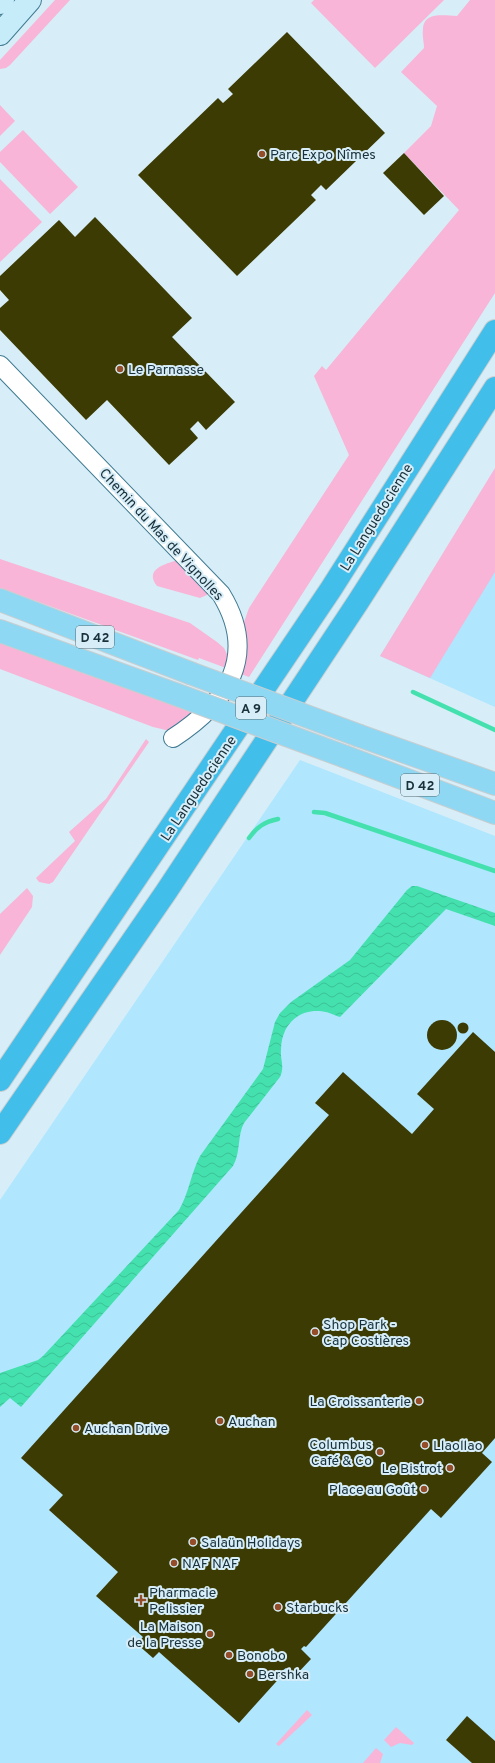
<svg xmlns="http://www.w3.org/2000/svg" width="495" height="1763" font-family="Overpass,sans-serif">
  <style>
    .built { fill: #b0e6fe }
    .green { fill: #f8b5d7 }
    .water { fill: url(#water-waves) }
    .lines { fill: none; stroke-linecap: round; stroke-linejoin: round }
    .stream { stroke: #44e1ae; stroke-width: 4.5 }
    .building { fill: #3d3b04 }
    .street-casing { stroke: #407a91; stroke-width: 20 }
    .secondary-casing { stroke: #407a91; stroke-width: 24 }
    .primary-casing { stroke: #c8ced0; stroke-width: 24 }
    .highway-casing { stroke: #c8ced0; stroke-width: 24 }
    .street { stroke: #fff; stroke-width: 18 }
    .secondary { stroke: #c6ecf9; stroke-width: 22 }
    .primary { stroke: #8ed8f3; stroke-width: 22 }
    .highway { stroke: #42beeb; stroke-width: 22 }
    .primary-bridge-casing { stroke: #c8ced0; stroke-width: 24; stroke-linecap: butt }
    .primary-bridge { stroke: #8ed8f3; stroke-width: 22 }
    .poi-dot { fill: #944d28; stroke: #d7eef8; stroke-width: 1.5 }
    .labels { text-anchor: middle; stroke-width: 4; stroke-linejoin: round; paint-order: stroke }
    .shield { fill: #d7eef8; stroke: #526a74; stroke-width: 1 }
    .shield-label { font-size: 13px; font-weight: bold; fill: #19313b }
    .poi-label { font-size: 14px; fill: #19313b; stroke: #d7eef8; text-anchor: start }
    .street-label { font-size: 14px; fill: #19313b; stroke: #d7eef8 }
  </style>
  <defs>
    <pattern id="water-waves" width="16" height="10" patternUnits="userSpaceOnUse"><rect width="16" height="10" fill="#44e1ae"/><path d="M0 5q4-4 8 0t8 0" fill="none" stroke="#3bc297"/></pattern>
  </defs>
  <rect width="100%" height="100%" fill="#d7eef8"/>
  <g class="built">
    <polygon points="495,471 495,707 380,656"/>
    <polygon points="300,760 495,836 495,1763 0,1763 0,1200"/>
  </g>
  <g class="green">
    <polygon points="55,0 70,0 10,65 6,68 0,69 0,60"/>
    <polygon points="314,0 444,0 375,68 311,3"/>
    <path d="M470,0H495V293L249,677L241,674L243,625L249,608L349,455L314,376L322,366L326,370L459,210L404,153L431,126L437,106L401,72L424,48C424,42 422,36 423,29C424,11 445,16 457,16Z"/>
    <polygon points="0,105 15,121 0,136"/>
    <polygon points="23,130 78,187 50,214 0,162 0,152"/>
    <polygon points="0,179 42,222 0,262"/>
    <polygon points="495,468 495,572 430,678 380,656"/>
    <polygon points="0,559 190,623 217,642 224,648 229,658 226,668 199,658 198,660 0,588"/>
    <path d="M178,560L208,592L207,595L200,598L157,586C144,569 165,564 178,560Z"/>
    <polygon points="0,639 192,712 170,731 153,727 0,669"/>
    <polygon points="146,739 149,742 53,882 49,884 39,882 36,878 75,841 69,832 106,799"/>
    <polygon points="27,888 33,896 32,907 0,955 0,914"/>
    <polygon points="307,1710 312,1715 279,1746 276,1744"/>
    <polygon points="396,1727 414,1743 412,1745 400,1743 391,1747 384,1740"/>
    <polygon points="376,1748 383,1754 380,1763 363,1763"/>
  </g>
  <path class="water" d="M412,886H417L495,913V926L446,909L340,1017C334,1015 326,1011 319,1011C296,1010 281,1027 281,1050C280,1060 285,1066 280,1077L244,1123C237,1136 241,1152 233,1166L21,1407L10,1398L0,1407V1373L38,1360L43,1356L179,1210C189,1193 191,1173 200,1156L263,1069L275,1022L280,1013L291,1002L350,960L407,890Z"/>
  <g class="lines">
    <g class="stream">
      <polyline points="413,692 495,730"/>
      <polyline points="314,812 325,813 495,871"/>
      <path d="M249,838C257,827 264,822 278,819"/>
    </g>
  </g>
  <g class="building">
    <polygon points="287,32 385,133 326,190 321,185 311,195 316,200 237,276 138,175 218,98 223,103 233,94 228,89"/>
    <polygon points="404,153 444,196 424,215 383,173"/>
    <polygon points="95,217 192,318 172,337 235,402 206,430 198,421 190,429 198,438 169,465 107,400 86,420 0,330 0,308 9,300 0,290 0,276 59,220 75,237"/>
    <circle cx="442" cy="1035" r="15"/>
    <circle cx="463" cy="1028" r="5.5"/>
    <polygon points="473,1032 495,1052 495,1438 482,1453 492,1462 441,1518 431,1509 306,1647 304,1646 301,1649 311,1659 295,1676 286,1668 282,1671 284,1673 239,1723 159,1652 153,1658 137,1644 143,1637 96,1596 118,1572 49,1510 63,1495 21,1458 329,1115 315,1103 343,1072 412,1134 434,1109 417,1094"/>
    <polygon points="467,1716 495,1741 495,1763 472,1763 446,1740"/>
  </g>
  <g class="lines">
    <g class="street-casing">
      <path id="street" d="M0,365L221,594C259,656 227,703 173,738"/>
    </g>
    <g class="secondary-casing">
      <g id="secondary">
        <polyline points="0,3 3,0"/>
        <polyline points="0,34 30,0"/>
      </g>
    </g>
    <g class="primary-casing">
      <g id="primary">
        <polyline points="0,600 190,673"/>
        <polyline points="0,631 175,694"/>
        <polyline points="360,736 495,784"/>
        <polyline points="346,757 495,813"/>
      </g>
    </g>
    <g class="highway-casing">
      <g id="highway">
        <polyline points="0,1080 331,589 495,331"/>
        <polyline points="0,1133 166,892 358,602 495,388"/>
      </g>
    </g>
    <use href="#street" class="street"/>
    <use href="#secondary" class="secondary"/>
    <use href="#primary" class="primary"/>
    <use href="#highway" class="highway"/>
    <g class="primary-bridge-casing">
      <g id="primary-bridge">
        <polyline points="190,673 360,736"/>
        <polyline points="175,694 346,757"/>
      </g>
    </g>
    <use href="#primary-bridge" class="primary-bridge"/>
  </g>
  <g class="poi-dot">
    <circle cx="262" cy="154" r="4"/>
    <circle cx="120" cy="369" r="4"/>
    <circle cx="315" cy="1332" r="4"/>
    <circle cx="419" cy="1401" r="4"/>
    <circle cx="220" cy="1421" r="4"/>
    <circle cx="76" cy="1428" r="4"/>
    <circle cx="425" cy="1445" r="4"/>
    <circle cx="380" cy="1452" r="4"/>
    <circle cx="450" cy="1468" r="4"/>
    <circle cx="424" cy="1489" r="4"/>
    <circle cx="193" cy="1542" r="4"/>
    <circle cx="174" cy="1563" r="4"/>
    <path d="M139 1594h4v4h4v4h-4v4h-4v-4h-4v-4h4z"/>
    <circle cx="278" cy="1607" r="4"/>
    <circle cx="210" cy="1634" r="4"/>
    <circle cx="229" cy="1655" r="4"/>
    <circle cx="250" cy="1674" r="4"/>
  </g>
  <g class="labels">
    <g class="shield">
      <rect x="76" y="626" width="38" height="22" rx="3"/>
      <rect x="236" y="697" width="30" height="22" rx="3"/>
      <rect x="401" y="774" width="38" height="22" rx="3"/>
    </g>
    <g class="shield-label">
      <text x="95" y="642">D 42</text>
      <text x="251" y="713">A 9</text>
      <text x="420" y="790">D 42</text>
    </g>
    <g class="poi-label">
      <text x="270" y="159">Parc Expo Nîmes</text>
      <text x="128" y="374">Le Parnasse</text>
      <text x="323" y="1329">Shop Park -<tspan x="323" dy="16">Cap Costières</tspan></text>
      <text x="411" y="1406" text-anchor="end">La Croissanterie</text>
      <text x="228" y="1426">Auchan</text>
      <text x="84" y="1433">Auchan Drive</text>
      <text x="372" y="1449" text-anchor="end">Columbus<tspan x="372" dy="16">Café &amp; Co</tspan></text>
      <text x="433" y="1450">Llaollao</text>
      <text x="442" y="1473" text-anchor="end">Le Bistrot</text>
      <text x="416" y="1494" text-anchor="end">Place au Goût</text>
      <text x="201" y="1547">Salaün Holidays</text>
      <text x="182" y="1568">NAF NAF</text>
      <text x="149" y="1597">Pharmacie<tspan x="149" dy="16">Pelissier</tspan></text>
      <text x="286" y="1612">Starbucks</text>
      <text x="202" y="1631" text-anchor="end">La Maison<tspan x="202" dy="16">de la Presse</tspan></text>
      <text x="237" y="1660">Bonobo</text>
      <text x="258" y="1679">Bershka</text>
    </g>
    <g class="street-label">
      <text transform="translate(376 517) rotate(-58)" y="5">La Languedocienne</text>
      <text transform="translate(162 534) rotate(47)" y="5">Chemin du Mas de Vignolles</text>
      <text transform="translate(198 788) rotate(-56)" y="5">La Languedocienne</text>
    </g>
  </g>
</svg>
